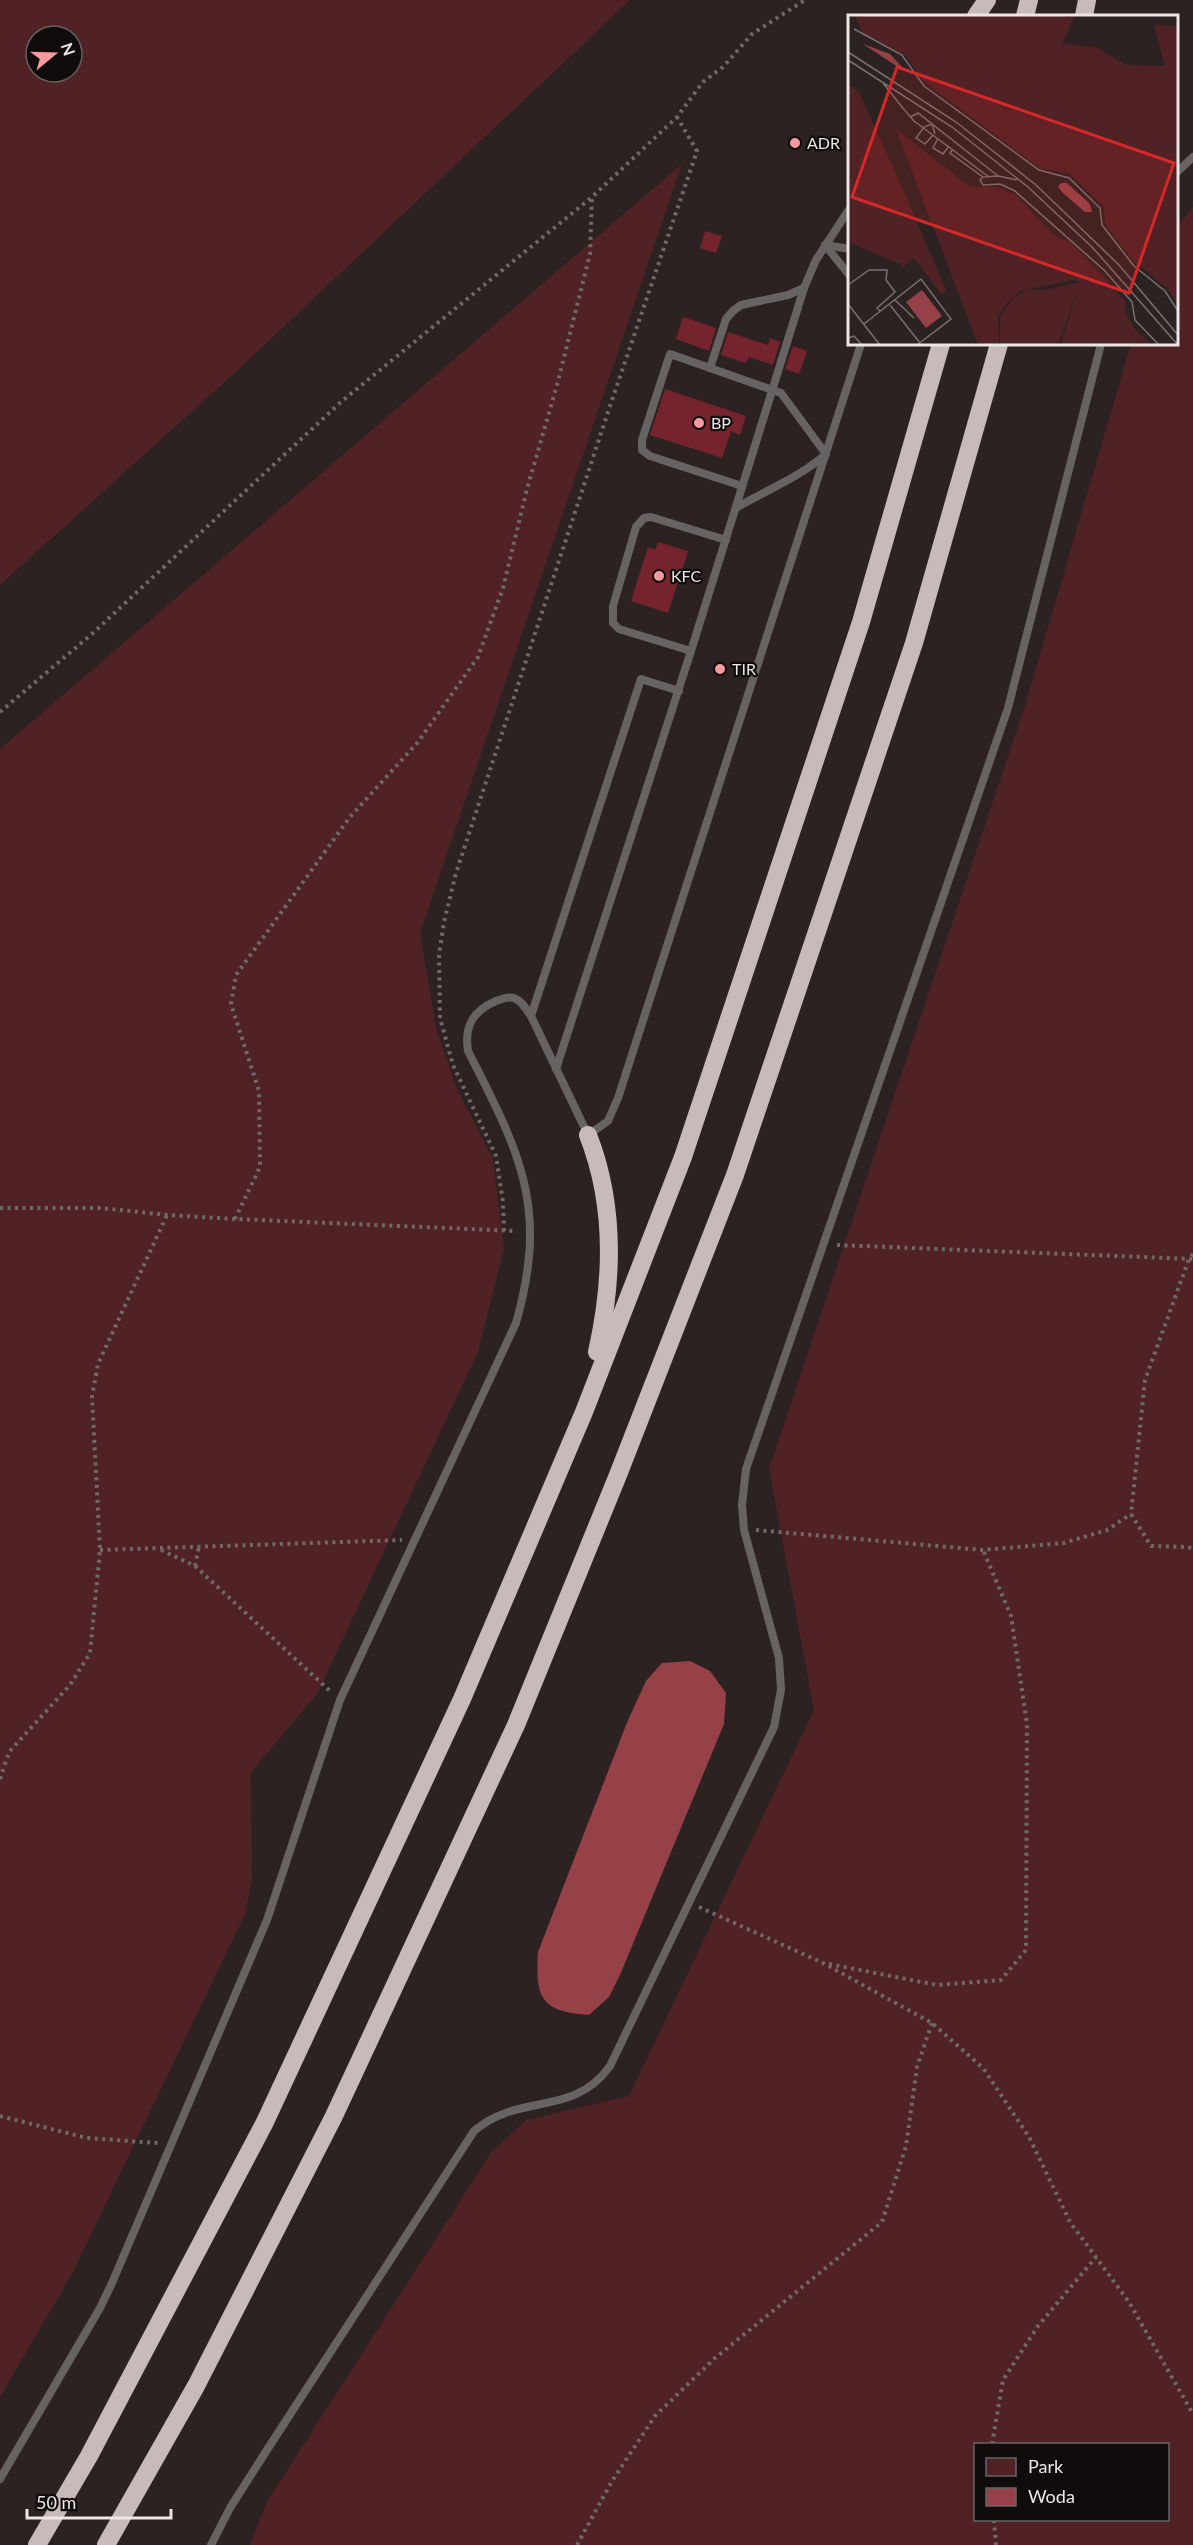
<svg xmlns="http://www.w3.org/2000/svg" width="1193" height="2545" font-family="Lato,sans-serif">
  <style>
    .green { fill: #502225; fill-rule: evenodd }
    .water { fill: #954147 }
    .building { fill: #75242d }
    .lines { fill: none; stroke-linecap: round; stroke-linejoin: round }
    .path { stroke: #716969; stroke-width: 4; stroke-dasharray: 3 4.5; stroke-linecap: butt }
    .service { stroke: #686363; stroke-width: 8 }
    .motorway { stroke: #c8baba; stroke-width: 18 }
    .poi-dot { fill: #f59b9d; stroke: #110c0c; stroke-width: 2 }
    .labels { text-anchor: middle; stroke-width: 4.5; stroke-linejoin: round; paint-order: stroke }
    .poi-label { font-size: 16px; fill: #ede6e6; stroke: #110c0c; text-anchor: start }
    .inset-road { fill: none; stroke: #797070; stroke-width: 1.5 }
    .view { fill: #d62828; fill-opacity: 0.15; stroke: #d62828; stroke-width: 3 }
    .inset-edge { fill: none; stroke: #ede6e6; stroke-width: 3 }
  </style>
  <rect width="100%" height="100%" fill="#2c2222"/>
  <g class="green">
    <path d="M0,0H630L239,369L0,585ZM36,36H72V72H36Z"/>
    <polygon points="682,164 420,933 436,1028 457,1089 493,1159 504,1249 478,1352 317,1694 251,1772 252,1879 245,1914 72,2274 0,2397 0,749"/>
    <path d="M1193,207V2545H250L268,2500L491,2153L526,2120L629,2096L814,1710L769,1469L1025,706L1131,344H1176L1177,227ZM1168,2444V2520H976V2444Z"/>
  </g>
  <path class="water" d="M690,1661L710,1671L726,1693L724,1724L620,1975L609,1997L589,2015C541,2012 535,1998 538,1952L628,1720L646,1681L662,1663Z"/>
  <g class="building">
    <polygon points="705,231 722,236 716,253 700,248"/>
    <polygon points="683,317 716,328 709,351 676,339"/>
    <polygon points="728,332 768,345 770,338 780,342 773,365 749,357 746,363 721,355"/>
    <polygon points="793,346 807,351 799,374 785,369"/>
    <polygon points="665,389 746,416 740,435 731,431 722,458 650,435"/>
    <polygon points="658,542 688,551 668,613 631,601 648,547 655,550"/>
  </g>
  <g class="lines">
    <g class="path">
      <polyline points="0,712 93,633 342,401 592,197 677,117 703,82 723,67 752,34 805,0"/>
      <polyline points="0,1208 102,1208 167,1215 235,1219 517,1231"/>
      <polyline points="235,1219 260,1167 259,1091 231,1004 236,975 350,817 418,742 478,657 503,588 527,489 557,385 590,254 592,197"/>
      <polyline points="504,1231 503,1202 496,1156 453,1065 440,1018 439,955 444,922 456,873 612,400 697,151 677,117"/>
      <polyline points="837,1245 1193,1259"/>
      <polyline points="1193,1254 1189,1259 1145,1380 1131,1514 1151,1546 1188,1547 1193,1549"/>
      <polyline points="756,1530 983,1550 1064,1543 1107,1530 1131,1514"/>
      <polyline points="100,1550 402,1540"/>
      <polyline points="161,1550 195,1566 331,1692"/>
      <polyline points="195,1566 199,1546"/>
      <polyline points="0,1779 9,1752 70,1685 90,1653 100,1550 92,1396 98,1364 167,1215"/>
      <polyline points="699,1907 823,1963 932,2023 983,2068 1029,2137 1070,2222 1129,2302 1193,2414"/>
      <polyline points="829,1964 937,1985 1001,1980 1026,1950 1027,1724 1011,1616 983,1550"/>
      <polyline points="0,2116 87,2138 158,2143"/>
      <polyline points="992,2444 1003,2380 1038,2326 1096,2257"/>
      <polyline points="994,2520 996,2545"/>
      <polyline points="577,2545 612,2481 655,2416 714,2359 882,2222 906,2146 917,2067 932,2023"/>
    </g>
    <g class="service">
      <polyline points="1176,173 1193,157"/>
      <polyline points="825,245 850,276"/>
      <polyline points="825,245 850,249"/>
      <polyline points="710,368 726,319 733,311 741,305 788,295 804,288"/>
      <path d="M736,508C766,490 799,478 826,454L781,393L670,354L642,440V450L650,456L742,486"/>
      <polyline points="691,651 619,629 613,623 613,606 636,527 644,518 651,517 726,540"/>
      <polyline points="679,691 641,679 531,1016 588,1135 608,1121 618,1098 861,344"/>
      <polyline points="556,1069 691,651 804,288 816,260 850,208"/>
      <path d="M0,2479L100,2308L112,2283L267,1920L340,1700L516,1323C549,1207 520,1153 468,1051C464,1026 473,1011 496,1001C502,999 508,996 514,998C522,1001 526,1009 531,1016"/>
      <path d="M211,2545L230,2508L265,2453L474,2131C519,2092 573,2118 610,2066L774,1727L781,1690L779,1658L744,1530L742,1505L746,1469L1008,708L1101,344"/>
    </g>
    <g class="motorway">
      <polyline points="976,16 987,0"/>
      <polyline points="1025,16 1029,0"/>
      <polyline points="1084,16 1087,0"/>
      <path d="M588,1135C615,1204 613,1281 597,1352"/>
      <polyline points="37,2545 89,2456 265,2122 462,1699 584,1412 683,1157 861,622 941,344"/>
      <polyline points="106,2545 196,2386 334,2116 516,1725 618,1475 735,1175 914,643 999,344"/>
    </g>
  </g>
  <g class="poi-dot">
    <circle cx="795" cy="143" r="6"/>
    <circle cx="699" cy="423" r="6"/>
    <circle cx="659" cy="576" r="6"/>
    <circle cx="720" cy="669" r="6"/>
  </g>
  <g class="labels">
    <g class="poi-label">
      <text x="807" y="149">ADR</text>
      <text x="711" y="429">BP</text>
      <text x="671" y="582">KFC</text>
      <text x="732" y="675">TIR</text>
    </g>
  </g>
  <g transform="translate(848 15)">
    <rect width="330" height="330" fill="#2c2222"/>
    <path d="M7,0H227L214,29L248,32L278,50L317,51L306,10L330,11V289L318,272L286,247L257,209L256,192L221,158L193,154L75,66L58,41L14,18ZM0,69L11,77L53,170L98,275L94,280L66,243L56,251L0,227ZM48,114L121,171L149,172L169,181L206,221L222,227L254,260L278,287L277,297L286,313L303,330H212L232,269L210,330H152V302L166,282L179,275H197L233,267L225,265L172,276L158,289L150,301L151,330H130Z" fill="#502225"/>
    <path d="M15,29L42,39L55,53L50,52ZM213,168H219L242,189L244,197H237L215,178L210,172ZM74,275L94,301L78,313L58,287Z" fill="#954147"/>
    <path class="inset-road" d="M6,14L54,40L76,71L191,155L221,163L252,193L254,210L286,251L317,276L330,296M0,37L108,107L188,170L271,250L330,320M0,45L104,112L180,172L245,233L330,330M35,68L54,92M54,92L66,106L141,162M62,102L70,98L150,161M85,120L77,129L68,123L76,112L84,109L87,119M90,123L85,133L95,139L101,131M105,134L102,138L135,162L150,161M150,161L169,165M135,162L132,165L135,170L152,169L167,176L257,256L284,287L287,305L311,330M0,270L21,255H39L38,265L47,277L29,293L32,296M47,285L66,303M0,289L32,330M42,290L72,328M16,309L73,264L103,304L69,330M0,323L6,321L14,330"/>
    <path class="view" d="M49,52L326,148L281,278L4,182Z"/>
    <rect width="330" height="330" class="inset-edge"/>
  </g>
  <rect x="974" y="2443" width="195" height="78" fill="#110c0c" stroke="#696363" stroke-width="1.5"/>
  <rect x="986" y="2458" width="30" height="18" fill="#502225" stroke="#696363" stroke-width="1.5"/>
  <text x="1028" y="2473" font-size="18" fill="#ede6e6">Park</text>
  <rect x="986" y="2488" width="30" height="18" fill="#954147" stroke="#696363" stroke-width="1.5"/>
  <text x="1028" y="2503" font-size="18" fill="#ede6e6">Woda</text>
  <g transform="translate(54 54) rotate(71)"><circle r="28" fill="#110c0c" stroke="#696363" stroke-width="1.5"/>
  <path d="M0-4.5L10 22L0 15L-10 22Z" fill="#f59b9d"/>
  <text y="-9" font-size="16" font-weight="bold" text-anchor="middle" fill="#ede6e6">N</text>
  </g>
  <path d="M27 2509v9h144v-9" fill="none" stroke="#ede6e6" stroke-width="3"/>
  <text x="36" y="2509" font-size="18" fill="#ede6e6" stroke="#110c0c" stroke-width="4.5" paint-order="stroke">50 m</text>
</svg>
